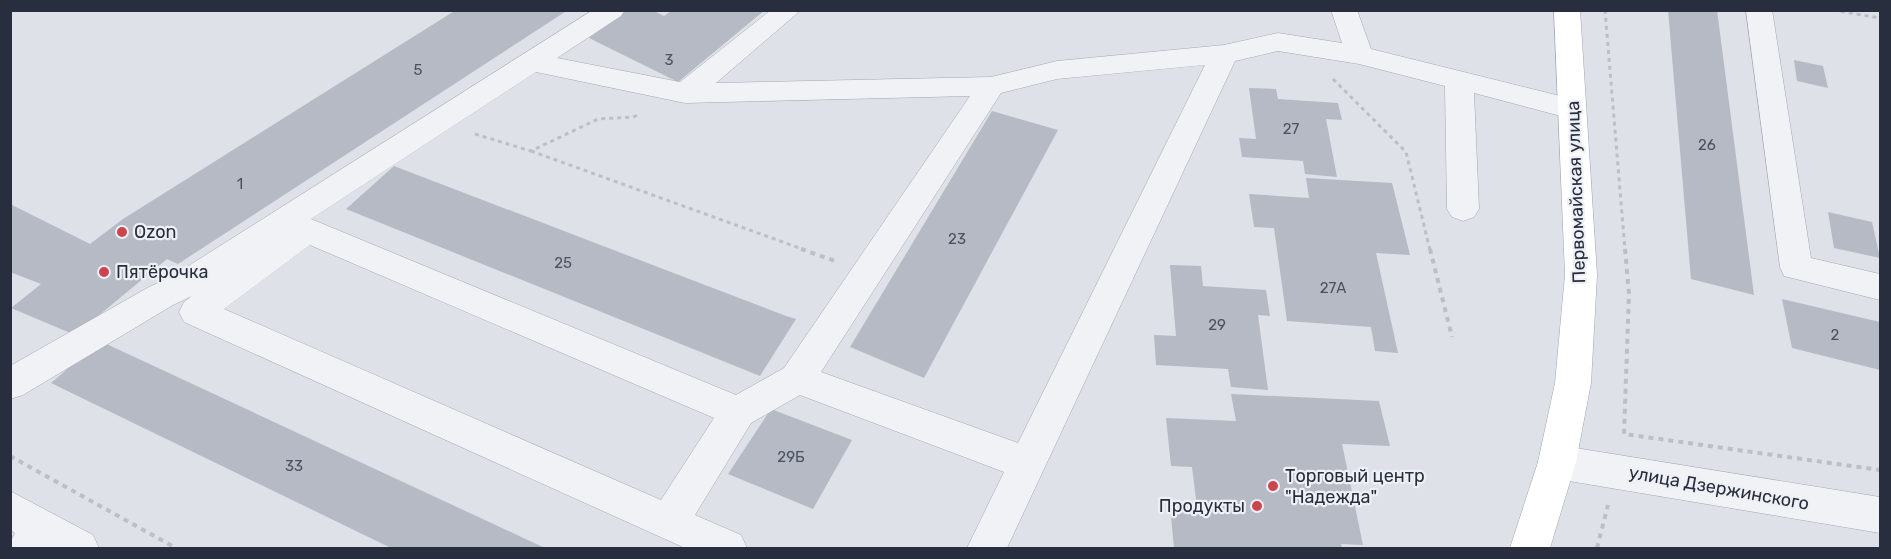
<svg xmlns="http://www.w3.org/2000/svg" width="1891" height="559" font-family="Rubik,sans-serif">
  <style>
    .building { fill: #b5bac4 }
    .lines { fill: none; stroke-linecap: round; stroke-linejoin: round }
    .minor-casing { stroke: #a4a8b2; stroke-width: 1 }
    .major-casing { stroke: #9ea5b3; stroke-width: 1 }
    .path-far1 { stroke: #bdbfc6; stroke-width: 3; stroke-dasharray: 4 4; stroke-linecap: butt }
    .path { stroke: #bdbfc6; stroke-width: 4; stroke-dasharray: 5 5; stroke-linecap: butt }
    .minor { fill: #f1f2f6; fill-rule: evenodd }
    .major { fill: #fff; fill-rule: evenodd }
    .poi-dot { fill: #cc444f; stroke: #eef0f5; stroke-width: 2 }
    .labels { text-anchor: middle; stroke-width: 4.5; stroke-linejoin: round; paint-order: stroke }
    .number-label { font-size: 15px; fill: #4b5160 }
    .street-label { font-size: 18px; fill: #282e3e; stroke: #eef0f5 }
    .poi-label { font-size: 18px; fill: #282e3e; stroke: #eef0f5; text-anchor: start }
  </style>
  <rect width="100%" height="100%" fill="#dee1e8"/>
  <g class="building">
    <polygon points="456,10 568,10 178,264 167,259 75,335 11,308 41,284 10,272 10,204 90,244 123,219"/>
    <polygon points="627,10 652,10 664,16 672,10 765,10 678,82 589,38"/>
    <polygon points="1668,10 1717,10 1754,295 1691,279"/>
    <polygon points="1794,60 1823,66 1828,88 1797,81"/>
    <polygon points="1249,88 1276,89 1278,99 1338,103 1342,120 1326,119 1337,177 1305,174 1303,161 1242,157 1239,138 1256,139"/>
    <polygon points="992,111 1058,130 924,378 850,347"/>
    <polygon points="394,166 786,316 796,319 760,376 346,209"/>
    <polygon points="1306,178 1392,183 1410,255 1376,253 1398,353 1375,351 1371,327 1287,321 1274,228 1254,227 1249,194 1309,198"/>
    <polygon points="1828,212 1872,222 1880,258 1834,248"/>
    <polygon points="1170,265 1201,266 1203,286 1266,290 1270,316 1258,315 1268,390 1231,387 1228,369 1156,365 1154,335 1176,336"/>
    <polygon points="1782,299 1880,322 1880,370 1792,348"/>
    <polygon points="100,341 545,548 391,548 51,383"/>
    <polygon points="1231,394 1379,401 1390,446 1342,444 1363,545 1341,544 1342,548 1174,548 1170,506 1197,507 1192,467 1171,466 1166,418 1236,421"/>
    <polygon points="771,409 852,440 813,509 728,474"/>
  </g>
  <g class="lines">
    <g class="minor-casing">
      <g id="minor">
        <path d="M593,10H625L621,16L557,58L680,82L771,10H801L716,83L991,77L1057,61L1224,45L1278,33L1342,43L1331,10H1357L1371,49L1572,99L1582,102L1586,109L1582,116L1572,119L1474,93L1479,209L1474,217L1463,221L1452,217L1447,209L1445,86L1359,64L1278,51L1235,61L1007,548H967L1004,472L800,395L751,423L695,515L741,535L747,548H685L184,322L179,312L184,302L192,296L173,305L23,395L10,399V366L149,287L171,277ZM1205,65L1018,443L821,372L1001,93L1057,79ZM536,72L685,103L970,96L784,368L736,395L311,219ZM310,245L714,418L661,500L224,309Z"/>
        <polygon points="1746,10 1772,10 1811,258 1880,274 1880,300 1784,276 1780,267"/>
        <polygon points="1557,445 1880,497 1880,533 1557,479 1544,474 1538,462 1544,450"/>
        <polygon points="10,491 93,535 99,548 10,548 10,543 15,533 10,530"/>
      </g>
    </g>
    <g class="major-casing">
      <polygon id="major" points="1554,10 1580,10 1597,275 1591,383 1576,462 1550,548 1510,548 1538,462 1555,383 1565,275"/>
    </g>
    <g class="path-far1">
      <polyline points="1605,10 1625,250"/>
      <polyline points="1833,10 1880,18"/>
      <polyline points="1333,79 1406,152 1430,250"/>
      <polyline points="475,134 531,151 598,119 633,117 640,114"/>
      <polyline points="531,151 805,250"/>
    </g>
    <g class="path">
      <polyline points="801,249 835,261"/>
      <polyline points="1430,249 1452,337"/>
      <polyline points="1625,249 1629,294 1624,434 1880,470"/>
      <polyline points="10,456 176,548"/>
      <polyline points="1597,548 1608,505"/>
    </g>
    <use href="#minor" class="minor"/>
    <use href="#major" class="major"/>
  </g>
  <g class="poi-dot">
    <circle cx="122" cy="232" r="6"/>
    <circle cx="104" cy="272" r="6"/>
    <circle cx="1273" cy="486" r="6"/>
    <circle cx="1257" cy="506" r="6"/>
  </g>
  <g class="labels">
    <g class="number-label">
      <text x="669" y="65">3</text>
      <text x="418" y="75">5</text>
      <text x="1291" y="134">27</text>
      <text x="1707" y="150">26</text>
      <text x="240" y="189">1</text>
      <text x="957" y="244">23</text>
      <text x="563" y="268">25</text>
      <text x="1333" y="293">27А</text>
      <text x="1217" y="330">29</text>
      <text x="1835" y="340">2</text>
      <text x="791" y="462">29Б</text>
      <text x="294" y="471">33</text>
    </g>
    <g class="street-label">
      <text transform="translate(1576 192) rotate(-92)" y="6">Первомайская улица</text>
      <text transform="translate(1719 488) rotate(10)" y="6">улица Дзержинского</text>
    </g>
    <g class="poi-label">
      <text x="134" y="238">Ozon</text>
      <text x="116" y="278">Пятёрочка</text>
      <text x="1285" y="482">Торговый центр<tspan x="1285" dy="21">"Надежда"</tspan></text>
      <text x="1245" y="512" text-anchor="end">Продукты</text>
    </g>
  </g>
  <rect width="1891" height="559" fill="none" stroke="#282e3e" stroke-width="24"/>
</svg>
